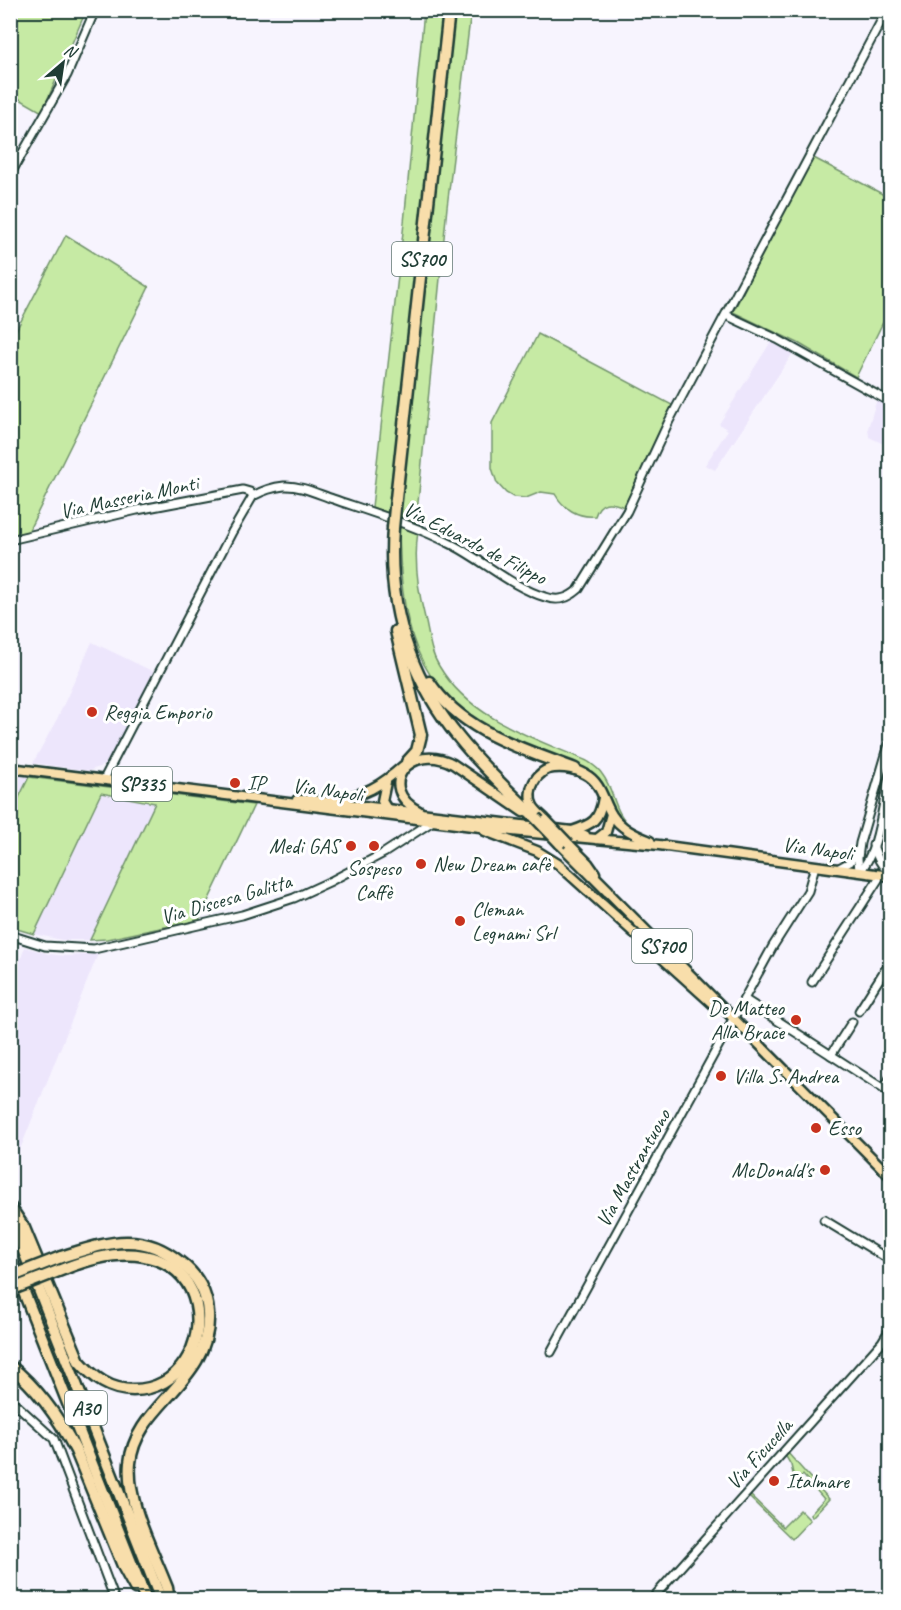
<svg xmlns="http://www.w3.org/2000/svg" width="901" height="1610" font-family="Caveat,sans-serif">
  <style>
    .built { fill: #ede6fc }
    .green { fill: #c6eaa4; stroke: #72946c; stroke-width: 1.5 }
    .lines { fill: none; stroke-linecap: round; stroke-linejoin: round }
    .minor-casing { stroke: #1f3d34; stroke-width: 11 }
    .major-casing { stroke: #1f3d34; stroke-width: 13 }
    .highway-casing { stroke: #1f3d34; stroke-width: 15 }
    .minor { stroke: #fff; stroke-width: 7 }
    .major { stroke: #f8deab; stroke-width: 8 }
    .highway { stroke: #f8deab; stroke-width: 10 }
    .major-bridge-casing { stroke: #1f3d34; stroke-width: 13; stroke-linecap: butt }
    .highway-bridge-casing { stroke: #1f3d34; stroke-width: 15; stroke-linecap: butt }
    .major-bridge { stroke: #f8deab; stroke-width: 8 }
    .highway-bridge { stroke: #f8deab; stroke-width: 10 }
    .poi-dot { fill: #c8321e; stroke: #fff; stroke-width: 2 }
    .labels { text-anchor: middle; stroke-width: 6; stroke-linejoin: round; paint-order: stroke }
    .shield { fill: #fff; stroke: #627771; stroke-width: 1.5 }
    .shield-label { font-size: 20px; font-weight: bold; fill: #1f3d34 }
    .street-label { font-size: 21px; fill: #1f3d34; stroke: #fff }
    .poi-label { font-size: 21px; fill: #1f3d34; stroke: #fff; text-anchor: start }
  </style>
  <rect width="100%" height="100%" fill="#f7f4fe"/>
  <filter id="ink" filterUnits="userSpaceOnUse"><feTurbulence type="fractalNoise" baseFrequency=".0167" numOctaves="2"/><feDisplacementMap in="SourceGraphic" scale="12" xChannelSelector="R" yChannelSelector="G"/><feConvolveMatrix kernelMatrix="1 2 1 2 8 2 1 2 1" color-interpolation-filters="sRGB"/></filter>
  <g filter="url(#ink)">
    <g class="built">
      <polygon points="772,340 793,353 715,470 705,465 728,430 719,424"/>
      <polygon points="877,399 890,406 890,447 869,437 868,428"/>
      <polygon points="92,642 154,672 109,759 104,765 89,771 33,763 58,717"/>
      <polygon points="11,774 29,777 11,814"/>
      <polygon points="101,793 155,803 90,940 62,940 34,934"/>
      <polygon points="25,947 49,954 66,956 98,954 15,1162 10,1152 11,986"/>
    </g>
    <g class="green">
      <polygon points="11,10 86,11 42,112 11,94"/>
      <polygon points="424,11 444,11 388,513 372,507 404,223"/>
      <polygon points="455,11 471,11 447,207 416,523 399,518"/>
      <polygon points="812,157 890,198 890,308 856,377 798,343 733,312"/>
      <polygon points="66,235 149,287 27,534 10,538 10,342"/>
      <path d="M538,334L672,405L624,507C610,501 600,500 595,516C578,518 563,508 555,494L541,492L526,498L513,497L506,493L497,483L492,468V423Z"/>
      <path d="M399,523L418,531C414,558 418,591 425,618C429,634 430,652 439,666C470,719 534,738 587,761C593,765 598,768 602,774C616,792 612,812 633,828L631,829C625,825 619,820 615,813C604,797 605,780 586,769C560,755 530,751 504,738C411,693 400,618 399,523Z"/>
      <polygon points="29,777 254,805 199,920 107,939 90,940 155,803 101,793 34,934 10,927 11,814"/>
      <polygon points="787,1452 829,1499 812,1517 810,1514 824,1499 803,1475 798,1480 800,1483 796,1487 791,1465 785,1455"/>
      <polygon points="750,1495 783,1527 800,1510 810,1520 792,1539 749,1497"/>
    </g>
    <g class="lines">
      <g class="minor-casing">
        <g id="minor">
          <polyline points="10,175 67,75 95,10"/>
          <polyline points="726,315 777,339 890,402"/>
          <polyline points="10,540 137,510 243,490 250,492 253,496"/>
          <path d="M104,779L232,532L253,496C262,491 274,487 284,486C300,485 318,494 333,499C374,513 414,525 453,545C484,561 512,587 545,597C559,602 569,598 579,589L627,511L669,421L887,10"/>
          <path d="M873,845C877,856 880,866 890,872"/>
          <polyline points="837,869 850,862 857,851"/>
          <polyline points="859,872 858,858 860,843 890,741"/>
          <path d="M859,872C880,852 882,802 890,774"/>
          <polyline points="10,935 45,946 94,949 242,915 294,898 331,881 384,853 433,821"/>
          <polyline points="812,982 881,875"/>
          <polyline points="744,999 890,1093"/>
          <polyline points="859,1011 890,962"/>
          <polyline points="831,1055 852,1022"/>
          <polyline points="884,1089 890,1078"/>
          <polyline points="824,1220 890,1260"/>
          <polyline points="551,1352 773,946 808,891 815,866"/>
          <polyline points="10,1399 54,1439 115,1600"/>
          <polyline points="651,1600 882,1342 890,1329"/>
        </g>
      </g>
      <g class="major-casing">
        <g id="major">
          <polyline points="10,768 512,831 659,845 890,876"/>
          <polyline points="386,782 382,801 387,809"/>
          <path d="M333,799C362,798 383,784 403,766"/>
          <polyline points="297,800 312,800 572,831 585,835"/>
          <path d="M419,811C374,787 411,741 453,764L523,812"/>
          <path d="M546,820C541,815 536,811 533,806C525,791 537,769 554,768C564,767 577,769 585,774C602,783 603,801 612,815C621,829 636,835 650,841"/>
          <polyline points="485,831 537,851 558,864 714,1005"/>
          <path d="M572,831C593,824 599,821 603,798"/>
          <polyline points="597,839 606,832 611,814"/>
          <polyline points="569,844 588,863 595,873"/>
          <polyline points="605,889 890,1176"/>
        </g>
      </g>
      <g class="highway-casing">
        <g id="highway">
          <polyline points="395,508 449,10"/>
          <path d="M393,528C387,607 409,677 459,738C482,767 510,792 536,818"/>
          <polyline points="396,631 421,735 417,751 407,762"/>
          <path d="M429,682C463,732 521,748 575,769"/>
          <polyline points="560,843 608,891"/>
          <path d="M10,1207L24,1228L79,1361C94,1378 110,1390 133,1390C228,1389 228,1204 66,1268"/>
          <polyline points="10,1216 161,1600"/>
          <polyline points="10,1257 146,1600"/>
          <path d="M61,1257C106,1243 141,1229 181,1263C197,1275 207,1293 208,1313C212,1382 135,1404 130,1463C126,1503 153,1551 167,1588L169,1600"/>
          <path d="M10,1366C39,1389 59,1418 76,1451L124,1568L135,1588"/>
        </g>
      </g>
      <use href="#minor" class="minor"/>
      <use href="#major" class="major"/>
      <use href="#highway" class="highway"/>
      <g class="major-bridge-casing">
        <polyline id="major-bridge" points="546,820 569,844"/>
      </g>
      <g class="highway-bridge-casing">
        <g id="highway-bridge">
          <polyline points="393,528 395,508"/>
          <polyline points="536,818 560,843"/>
          <polyline points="10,1277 61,1257"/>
          <polyline points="10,1290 66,1268"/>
        </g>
      </g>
      <use href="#major-bridge" class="major-bridge"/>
      <use href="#highway-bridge" class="highway-bridge"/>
    </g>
  </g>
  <g class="poi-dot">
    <circle cx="92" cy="712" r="6"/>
    <circle cx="235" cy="783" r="6"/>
    <circle cx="351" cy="846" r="6"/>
    <circle cx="374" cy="846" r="6"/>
    <circle cx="421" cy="864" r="6"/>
    <circle cx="460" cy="921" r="6"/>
    <circle cx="796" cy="1020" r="6"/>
    <circle cx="721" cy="1076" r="6"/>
    <circle cx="816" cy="1128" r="6"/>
    <circle cx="825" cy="1170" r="6"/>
    <circle cx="774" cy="1481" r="6"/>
  </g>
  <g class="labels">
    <g class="shield">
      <rect x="392" y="242" width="60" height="34" rx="4.5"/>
      <rect x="112" y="767" width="60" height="34" rx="4.5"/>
      <rect x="632" y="929" width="60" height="34" rx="4.5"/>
      <rect x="65" y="1391" width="42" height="34" rx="4.5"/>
    </g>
    <g class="shield-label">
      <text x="422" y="266">SS700</text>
      <text x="142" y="791">SP335</text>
      <text x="662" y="953">SS700</text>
      <text x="86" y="1415">A30</text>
    </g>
    <g class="street-label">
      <text transform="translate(129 497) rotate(-12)" y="7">Via Masseria Monti</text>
      <text transform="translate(475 543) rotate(27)" y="7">Via Eduardo de Filippo</text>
      <text transform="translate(328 790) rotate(8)" y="7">Via Napoli</text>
      <text transform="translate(818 849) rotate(8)" y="7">Via Napoli</text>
      <text transform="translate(226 899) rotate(-16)" y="7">Via Discesa Galitta</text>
      <text transform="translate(633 1168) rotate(-61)" y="7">Via Mastrantuono</text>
      <text transform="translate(759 1454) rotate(-48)" y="7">Via Ficucella</text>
    </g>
    <g class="poi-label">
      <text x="104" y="719">Reggia Emporio</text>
      <text x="247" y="790">IP</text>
      <text x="339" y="853" text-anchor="end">Medi GAS</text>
      <text x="433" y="871">New Dream cafè</text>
      <text x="374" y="875" text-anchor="middle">Sospeso<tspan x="374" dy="24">Caffè</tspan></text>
      <text x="472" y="916">Cleman<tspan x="472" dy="24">Legnami Srl</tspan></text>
      <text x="784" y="1015" text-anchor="end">De Matteo<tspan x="784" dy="24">Alla Brace</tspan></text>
      <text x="733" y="1083">Villa S. Andrea</text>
      <text x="828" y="1135">Esso</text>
      <text x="813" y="1177" text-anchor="end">McDonald's</text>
      <text x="786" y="1488">Italmare</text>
    </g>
  </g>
  <rect width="901" height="1610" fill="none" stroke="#fff" stroke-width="36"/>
  <rect x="18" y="18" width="865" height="1574" fill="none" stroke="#1f3d34" stroke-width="2" filter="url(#ink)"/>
  <g transform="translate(63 63) rotate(29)" stroke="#ffffff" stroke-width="4.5" paint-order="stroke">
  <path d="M0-4.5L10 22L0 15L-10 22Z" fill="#1f3d34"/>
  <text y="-9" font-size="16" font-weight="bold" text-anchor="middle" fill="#1f3d34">N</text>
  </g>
</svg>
